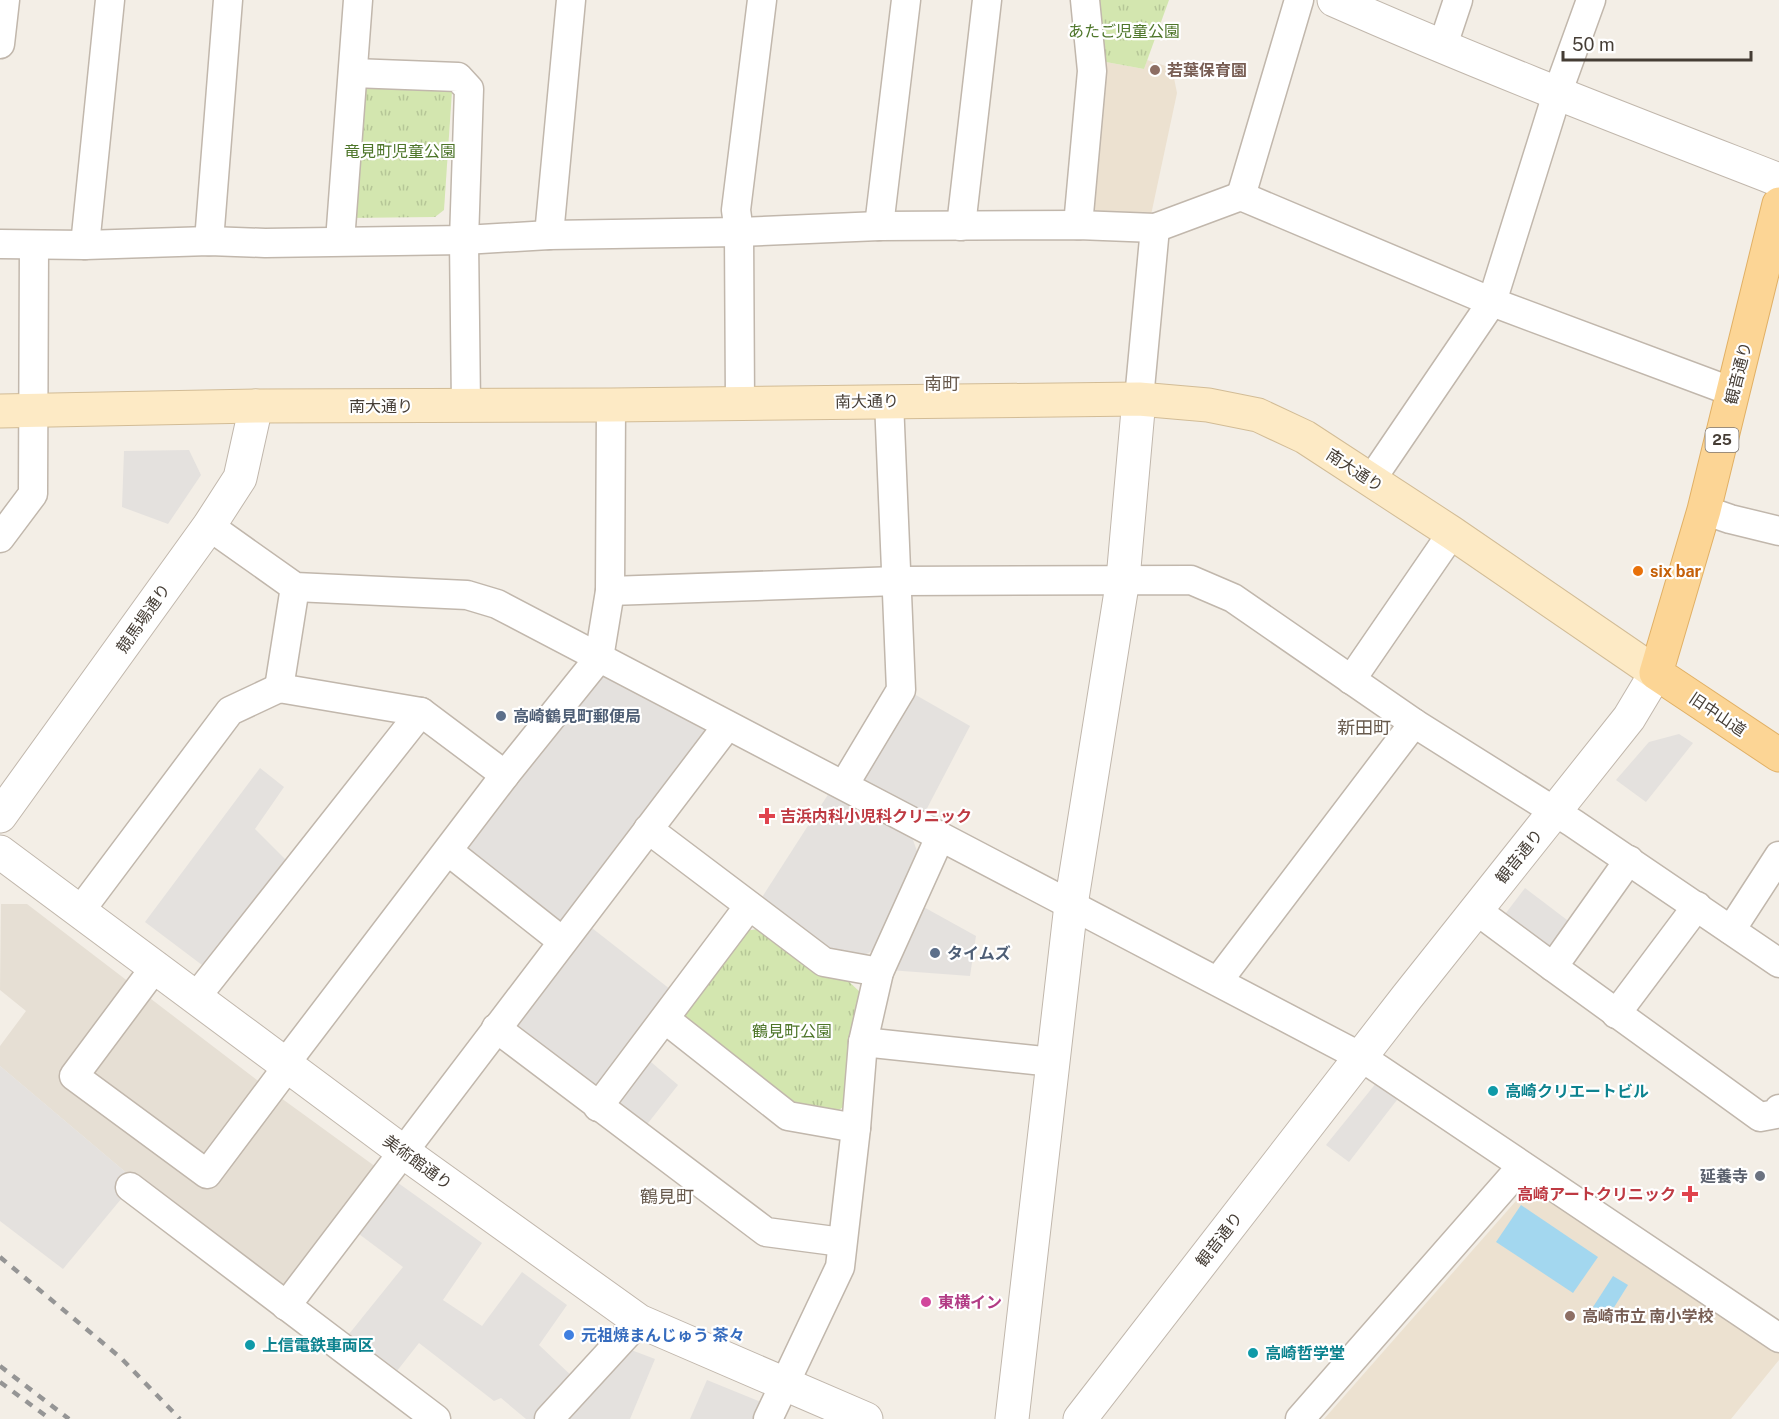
<svg xmlns="http://www.w3.org/2000/svg" width="1779" height="1419" font-family="'Public Sans','Noto Sans JP',sans-serif">
  <style>
    .residential { fill: #e6dfd4 }
    .education { fill: #ece1d0 }
    .park { fill: url(#park-tufts) }
    .parking { fill: #e4e1de }
    .water { fill: #a3d7ef }
    .lines { fill: none; stroke-linecap: round; stroke-linejoin: round }
    .minor-casing { stroke: #c1b7ac; stroke-width: 31 }
    .tertiary-casing { stroke: #c1b7ac; stroke-width: 35 }
    .secondary-casing { stroke: #d2bc96; stroke-width: 35 }
    .primary-casing { stroke: #e1b065; stroke-width: 35 }
    .minor { stroke: #fff; stroke-width: 28 }
    .tertiary { stroke: #fff; stroke-width: 33 }
    .secondary { stroke: #fdeac5; stroke-width: 33 }
    .primary { stroke: #fcd595; stroke-width: 33 }
    .rail { stroke: #959595; stroke-width: 4.5; stroke-dasharray: 8 8; stroke-linecap: butt }
    .education-dot { fill: #8d6e63; stroke: #fff; stroke-width: 2 }
    .food-dot { fill: #e8710a; stroke: #fff; stroke-width: 2 }
    .service-dot { fill: #5c6f8a; stroke: #fff; stroke-width: 2 }
    .health-dot { fill: #e0444e; stroke: #fff; stroke-width: 2 }
    .culture-dot { fill: #0f9aa8; stroke: #fff; stroke-width: 2 }
    .worship-dot { fill: #6b7280; stroke: #fff; stroke-width: 2 }
    .hotel-dot { fill: #d1479c; stroke: #fff; stroke-width: 2 }
    .shop-dot { fill: #3f7fe0; stroke: #fff; stroke-width: 2 }
    .labels { text-anchor: middle; stroke-width: 4.5; stroke-linejoin: round; paint-order: stroke }
    .shield { fill: #fff; stroke: #7d7772; stroke-width: 1.5 }
    .shield-label { font-size: 15px; font-weight: bold; fill: #453d35 }
    .park-label { font-size: 16px; fill: #4e762a; stroke: #fff }
    .education-label { font-size: 16px; font-weight: bold; fill: #785e54; stroke: #fff; text-anchor: start }
    .street-label { font-size: 16px; fill: #453d35; stroke: #fff }
    .food-label { font-size: 16px; font-weight: bold; fill: #c56008; stroke: #fff; text-anchor: start }
    .service-label { font-size: 16px; font-weight: bold; fill: #4e5e75; stroke: #fff; text-anchor: start }
    .health-label { font-size: 16px; font-weight: bold; fill: #be3a42; stroke: #fff; text-anchor: start }
    .culture-label { font-size: 16px; font-weight: bold; fill: #0d838f; stroke: #fff; text-anchor: start }
    .worship-label { font-size: 16px; font-weight: bold; fill: #5b616d; stroke: #fff; text-anchor: end }
    .hotel-label { font-size: 16px; font-weight: bold; fill: #b23c85; stroke: #fff; text-anchor: start }
    .shop-label { font-size: 16px; font-weight: bold; fill: #366cbe; stroke: #fff; text-anchor: start }
    .neighbourhood-label { font-size: 18px; fill: #685a4d; stroke: #fff }
  </style>
  <defs>
    <pattern id="park-tufts" width="24" height="20" patternUnits="userSpaceOnUse" patternTransform="scale(1.5)"><rect width="24" height="20" fill="#d3e6af"/><path d="M3 7l-1-3M5 7V3M7 7l1-3M15 17l-1-3M17 17v-4M19 17l1-3" fill="none" stroke="#b6c697"/></pattern>
  </defs>
  <rect width="100%" height="100%" fill="#f3eee6"/>
  <polygon class="residential" points="1,904 27,904 270,1090 376,1167 286,1285 273,1287 136,1181 0,1066 0,1046 26,1011 0,990"/>
  <g class="education">
    <polygon points="1095,60 1144,69 1147,60 1172,68 1177,93 1151,215 1095,216 1087,207"/>
    <polygon points="1530,1185 1779,1351 1779,1360 1731,1419 1324,1419"/>
  </g>
  <g class="park">
    <polygon points="1090,0 1169,0 1144,69 1095,60"/>
    <polygon points="357,81 452,91 444,210 435,217 346,218"/>
    <polygon points="758,929 816,974 846,979 860,992 846,1105 836,1112 787,1107 685,1025 682,1013 744,931"/>
  </g>
  <g class="parking">
    <polygon points="189,450 201,475 168,524 122,507 124,451"/>
    <polygon points="600,664 720,727 556,930 454,849"/>
    <polygon points="907,690 970,726 923,816 863,787 857,772"/>
    <polygon points="1679,734 1693,743 1646,802 1616,780 1649,742"/>
    <polygon points="260,768 284,787 255,829 288,862 206,968 145,922"/>
    <polygon points="829,793 912,837 918,854 874,950 859,958 828,954 759,902"/>
    <polygon points="1525,888 1575,926 1551,960 1499,922"/>
    <polygon points="920,905 976,936 970,976 889,970"/>
    <polygon points="583,921 675,993 598,1094 501,1024"/>
    <polygon points="645,1057 678,1085 641,1132 605,1104"/>
    <polygon points="0,1066 136,1181 63,1269 0,1221"/>
    <polygon points="1377,1082 1400,1096 1349,1162 1326,1145"/>
    <polygon points="394,1180 482,1243 443,1300 482,1326 522,1272 567,1305 539,1345 576,1380 540,1419 526,1419 501,1398 494,1401 419,1343 393,1376 345,1339 403,1267 355,1231"/>
    <polygon points="626,1348 655,1359 630,1419 560,1419"/>
    <polygon points="707,1380 766,1404 760,1419 690,1419"/>
  </g>
  <g class="water">
    <polygon points="1521,1205 1598,1257 1573,1293 1496,1242"/>
    <polygon points="1613,1276 1628,1285 1608,1317 1593,1307"/>
  </g>
  <g class="lines">
    <g class="minor-casing">
      <g id="minor">
        <polyline points="0,44 5,0"/>
        <polyline points="1442,48 1458,0"/>
        <polyline points="353,73 458,77 469,89 464,240 466,405"/>
        <polyline points="1241,196 1299,0"/>
        <polyline points="1078,225 1092,71 1085,0"/>
        <polyline points="879,226 906,0"/>
        <polyline points="961,226 987,0"/>
        <polyline points="549,235 571,0"/>
        <polyline points="209,241 228,0"/>
        <polyline points="340,241 358,0"/>
        <polyline points="0,244 85,245 209,241 265,243 464,240 549,235 739,232 879,226 1078,225 1155,228 1241,196 1492,302 1733,392"/>
        <polyline points="85,245 110,0"/>
        <polyline points="1139,399 1155,228"/>
        <polyline points="740,403 739,232 736,210 762,0"/>
        <polyline points="1371,480 1492,302 1557,94 1591,0"/>
        <polyline points="1704,510 1730,519 1779,531"/>
        <polyline points="209,526 295,587 467,595 497,604 1361,1057 1779,1338"/>
        <polyline points="0,538 33,494 34,245"/>
        <polyline points="610,591 897,581 1191,580 1233,598 1414,723 1573,823 1779,963"/>
        <polyline points="1351,680 1452,533"/>
        <polyline points="279,688 295,587"/>
        <polyline points="844,785 901,690 889,401"/>
        <polyline points="648,829 824,962 879,972"/>
        <polyline points="448,851 562,941"/>
        <polyline points="1629,860 1553,967 1760,1117 1776,1114 1779,1109"/>
        <polyline points="1476,910 1553,967"/>
        <polyline points="80,911 230,711 279,688 421,712 505,775"/>
        <polyline points="1731,930 1779,856"/>
        <polyline points="156,966 74,1076 207,1174 288,1066"/>
        <polyline points="1218,981 1414,723"/>
        <polyline points="196,997 421,712"/>
        <polyline points="1616,1014 1697,906"/>
        <polyline points="665,1019 788,1116 856,1128"/>
        <polyline points="496,1028 766,1232 842,1242"/>
        <polyline points="863,1042 1053,1062"/>
        <polyline points="285,1064 505,775 599,658 610,591 611,405"/>
        <polyline points="598,1107 749,906"/>
        <polyline points="130,1187 436,1419"/>
        <polyline points="286,1306 727,726"/>
        <polyline points="549,1419 639,1321"/>
        <polyline points="768,1419 840,1267 856,1128 863,1042 879,972 940,837"/>
        <polyline points="1300,1419 1522,1166"/>
      </g>
    </g>
    <g class="tertiary-casing">
      <g id="tertiary">
        <path d="M1334,0C1481,65 1630,122 1779,180"/>
        <polyline points="0,816 209,526 240,478 256,406"/>
        <polyline points="0,852 402,1151 639,1321 866,1419"/>
        <polyline points="1012,1419 1071,905 1123,579 1139,399"/>
        <polyline points="1080,1419 1407,997 1629,718 1656,673"/>
      </g>
    </g>
    <g class="secondary-casing">
      <polyline id="secondary" points="0,411 256,406 611,405 1139,399 1208,405 1258,415 1305,437 1452,533 1656,673"/>
    </g>
    <g class="primary-casing">
      <polyline id="primary" points="1779,204 1704,510 1656,673 1779,755"/>
    </g>
    <use href="#minor" class="minor"/>
    <use href="#tertiary" class="tertiary"/>
    <use href="#secondary" class="secondary"/>
    <use href="#primary" class="primary"/>
    <g class="rail">
      <polyline points="0,1257 121,1358 180,1419"/>
      <polyline points="0,1366 69,1419"/>
      <polyline points="0,1382 50,1419"/>
    </g>
  </g>
  <g class="education-dot">
    <circle cx="1155" cy="70" r="6"/>
    <circle cx="1570" cy="1316" r="6"/>
  </g>
  <circle class="food-dot" cx="1638" cy="571" r="6"/>
  <g class="service-dot">
    <circle cx="501" cy="716" r="6"/>
    <circle cx="935" cy="953" r="6"/>
  </g>
  <g class="health-dot">
    <path d="M764 807h6v6h6v6h-6v6h-6v-6h-6v-6h6z"/>
    <path d="M1687 1185h6v6h6v6h-6v6h-6v-6h-6v-6h6z"/>
  </g>
  <g class="culture-dot">
    <circle cx="1493" cy="1091" r="6"/>
    <circle cx="250" cy="1345" r="6"/>
    <circle cx="1253" cy="1353" r="6"/>
  </g>
  <circle class="worship-dot" cx="1760" cy="1176" r="6"/>
  <circle class="hotel-dot" cx="926" cy="1302" r="6"/>
  <circle class="shop-dot" cx="569" cy="1335" r="6"/>
  <g class="labels">
    <rect class="shield" x="1705.5" y="428" width="33" height="24" rx="4.5"/>
    <g class="shield-label">
      <text x="1722" y="445">25</text>
    </g>
    <g class="park-label">
      <text x="1124" y="37">あたご児童公園</text>
      <text x="400" y="157">竜見町児童公園</text>
      <text x="792" y="1037">鶴見町公園</text>
    </g>
    <g class="education-label">
      <text x="1167" y="76">若葉保育園</text>
      <text x="1582" y="1322">高崎市立 南小学校</text>
    </g>
    <g class="street-label">
      <text transform="translate(1738 373) rotate(-76)" y="6">観音通り</text>
      <text transform="translate(867 401) rotate(-1)" y="6">南大通り</text>
      <text x="381" y="412">南大通り</text>
      <text transform="translate(1355 470) rotate(33)" y="6">南大通り</text>
      <text transform="translate(143 618) rotate(-55)" y="6">競馬場通り</text>
      <text transform="translate(1718 714) rotate(34)" y="6">旧中山道</text>
      <text transform="translate(1519 856) rotate(-51)" y="6">観音通り</text>
      <text transform="translate(418 1162) rotate(36)" y="6">美術館通り</text>
      <text transform="translate(1219 1239) rotate(-52)" y="6">観音通り</text>
    </g>
    <g class="food-label">
      <text x="1650" y="577">six bar</text>
    </g>
    <g class="service-label">
      <text x="513" y="722">高崎鶴見町郵便局</text>
      <text x="947" y="959">タイムズ</text>
    </g>
    <g class="health-label">
      <text x="780" y="822">吉浜内科小児科クリニック</text>
      <text x="1676" y="1200" text-anchor="end">高崎アートクリニック</text>
    </g>
    <g class="culture-label">
      <text x="1505" y="1097">高崎クリエートビル</text>
      <text x="262" y="1351">上信電鉄車両区</text>
      <text x="1265" y="1359">高崎哲学堂</text>
    </g>
    <g class="worship-label">
      <text x="1748" y="1182">延養寺</text>
    </g>
    <g class="hotel-label">
      <text x="938" y="1308">東横イン</text>
    </g>
    <g class="shop-label">
      <text x="581" y="1341">元祖焼まんじゅう 茶々</text>
    </g>
    <g class="neighbourhood-label">
      <text x="942" y="390">南町</text>
      <text x="1364" y="734">新田町</text>
      <text x="667" y="1203">鶴見町</text>
    </g>
  </g>
  <path d="M1563 51v9h188v-9" fill="none" stroke="#453d35" stroke-width="3"/>
  <text x="1572" y="51" font-size="18" fill="#453d35" stroke="#ffffff" stroke-width="4.5" paint-order="stroke">50 m</text>
</svg>
